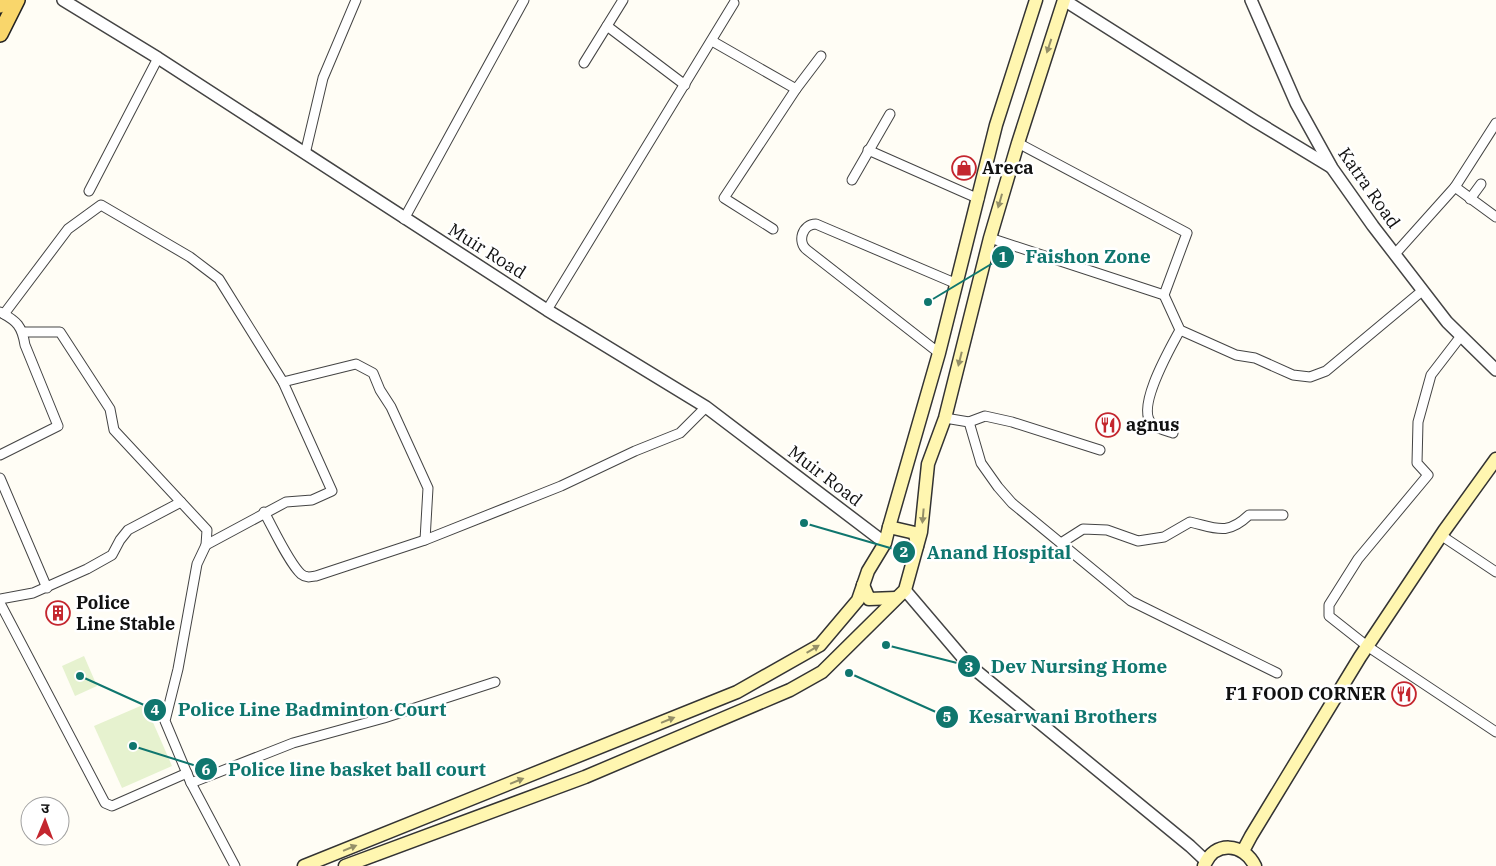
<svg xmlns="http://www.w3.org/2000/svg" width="1496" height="866" font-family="'IBM Plex Serif','Noto Sans Devanagari',serif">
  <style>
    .pitch { fill: #e6f2cf }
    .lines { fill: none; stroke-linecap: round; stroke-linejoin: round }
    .minor-casing { stroke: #444; stroke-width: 11 }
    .tertiary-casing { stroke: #444; stroke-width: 14 }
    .secondary-casing { stroke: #333; stroke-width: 15 }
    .primary-casing { stroke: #222; stroke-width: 18 }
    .minor { stroke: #fff; stroke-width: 9 }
    .tertiary { stroke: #fff; stroke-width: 11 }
    .secondary { stroke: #fff6b0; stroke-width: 12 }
    .primary { stroke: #f9d66b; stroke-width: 15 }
    .oneway { fill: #948f68 }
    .labels { text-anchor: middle; stroke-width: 5; stroke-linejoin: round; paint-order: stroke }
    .poi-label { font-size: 18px; font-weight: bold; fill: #111; stroke: #fff; text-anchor: start }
    .street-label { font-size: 18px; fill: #111; stroke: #fff }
    .leader { fill: none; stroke: #0f766e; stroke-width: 2 }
    .callout-dot { fill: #0f766e; stroke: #fff; stroke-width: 2 }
    .mark-label { font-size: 15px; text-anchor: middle; font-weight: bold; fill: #fff }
    .callout-label { font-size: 19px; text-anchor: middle; font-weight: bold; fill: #0f766e; stroke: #fff; stroke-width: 5; stroke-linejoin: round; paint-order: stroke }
  </style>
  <rect width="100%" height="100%" fill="#fffdf5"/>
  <g class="pitch">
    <polygon points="84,656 97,686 75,696 62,666"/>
    <polygon points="145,704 172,766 122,788 94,726"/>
  </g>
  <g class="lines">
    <g class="minor-casing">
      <g id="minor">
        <polyline points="607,26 685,85"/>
        <polyline points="712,41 796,89 724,198 773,229"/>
        <polyline points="584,63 623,0"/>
        <polyline points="796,89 821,56"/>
        <polyline points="868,150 979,199"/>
        <polyline points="305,154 323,78 356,0"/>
        <polyline points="852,180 890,114"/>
        <polyline points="1455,187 1496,217"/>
        <polyline points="89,191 158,58"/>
        <polyline points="1470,199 1481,184"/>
        <polyline points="404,219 524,0"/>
        <polyline points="990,238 1164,295 1187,233 1018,143"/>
        <polyline points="1395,254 1455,187 1496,123"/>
        <polyline points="1164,295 1180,330 1236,355 1255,358 1293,375 1310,377 1326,371 1422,291"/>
        <polyline points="547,310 734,3"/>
        <polyline points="4,314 68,229 101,205 190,257 219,279 283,382 332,491 312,500 286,502 206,545"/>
        <polyline points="23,332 60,332 110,409 114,430 207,530 206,545 197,564 178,669 165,721 191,783 235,866"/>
        <polyline points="1461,336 1431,375 1418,422 1417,463 1428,475 1358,559 1329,605 1329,616 1367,646 1496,732"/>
        <path d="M939,353L807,250C797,242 802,224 816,224L957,284"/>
        <polyline points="283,382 356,364 373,373 380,390 391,407 428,488 425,540"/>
        <polyline points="945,418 969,422 985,416 1012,422 1100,450"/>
        <polyline points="969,422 981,463 998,487 1012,503 1131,601 1277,673"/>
        <path d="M1173,433C1167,431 1156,428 1152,424C1135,408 1171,347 1180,330"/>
        <path d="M0,455L58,426L25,345C22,326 17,321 0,312"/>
        <polyline points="0,478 47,588"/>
        <path d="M264,512C273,528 289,563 301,574C306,578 310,577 316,576L425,540L561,486L635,451L680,433L706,407"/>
        <polyline points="1442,536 1496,572"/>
        <path d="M1061,543L1083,529L1107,530L1138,541L1164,537L1190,522C1216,528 1227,536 1249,515H1283"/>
        <polyline points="0,599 33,593 87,569 112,555 120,540 128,530 181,502"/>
        <polyline points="0,603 105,803 112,806 187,773"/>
        <polyline points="191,783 293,743 384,718 495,682"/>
      </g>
    </g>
    <g class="tertiary-casing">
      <g id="tertiary">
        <polyline points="63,0 158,58 547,310 706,407 885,543"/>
        <polyline points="1064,0 1255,121 1331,167"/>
        <polyline points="1251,0 1296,103 1332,168 1373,226 1447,322 1496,370"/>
        <polyline points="905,590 968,664 1190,846 1206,861"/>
      </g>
    </g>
    <g class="secondary-casing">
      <g id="secondary">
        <polyline points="889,527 915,533 917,546"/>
        <polyline points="863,585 869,599 896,598"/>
        <polyline points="1243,851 1251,836 1360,657 1444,531 1496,459"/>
        <polyline points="304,866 737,692 820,645 858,600 868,571 885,543 889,527 939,353 996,125 1036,0"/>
        <polyline points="345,866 585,777 790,690 822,672 905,590 921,532 928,464 945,418 990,238 1018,143 1064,0"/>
        <path d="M1204,866C1214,840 1244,843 1255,866"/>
      </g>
    </g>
    <g class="primary-casing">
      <g id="primary">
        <polyline points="0,5 3,0"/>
        <polyline points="0,34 17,0"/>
      </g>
    </g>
    <use href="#minor" class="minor"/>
    <use href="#tertiary" class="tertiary"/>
    <use href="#secondary" class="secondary"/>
    <use href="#primary" class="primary"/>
  </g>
  <defs><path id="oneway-solid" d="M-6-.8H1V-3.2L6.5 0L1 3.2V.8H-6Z" transform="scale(1.25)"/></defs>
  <g class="oneway">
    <use href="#oneway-solid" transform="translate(1049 46) rotate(108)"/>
    <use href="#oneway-solid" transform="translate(1000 201) rotate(106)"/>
    <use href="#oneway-solid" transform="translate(960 359) rotate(104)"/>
    <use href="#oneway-solid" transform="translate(923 516) rotate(95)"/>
    <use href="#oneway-solid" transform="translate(813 649) rotate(-31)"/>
    <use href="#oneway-solid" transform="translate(668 720) rotate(-22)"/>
    <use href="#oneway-solid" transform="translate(517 781) rotate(-22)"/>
    <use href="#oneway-solid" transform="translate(350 848) rotate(-22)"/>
  </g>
  <defs>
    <g id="shop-ring" transform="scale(1.25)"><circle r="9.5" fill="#fff" stroke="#c4262e" stroke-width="1.5"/><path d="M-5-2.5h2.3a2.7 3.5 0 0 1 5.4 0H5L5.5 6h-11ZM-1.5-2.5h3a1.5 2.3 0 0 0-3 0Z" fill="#c4262e"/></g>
    <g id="restaurant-ring" transform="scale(1.25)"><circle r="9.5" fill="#fff" stroke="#c4262e" stroke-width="1.5"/><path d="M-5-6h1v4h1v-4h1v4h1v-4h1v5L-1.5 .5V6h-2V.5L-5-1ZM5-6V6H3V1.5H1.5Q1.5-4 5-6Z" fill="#c4262e"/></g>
    <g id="building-ring" transform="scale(1.25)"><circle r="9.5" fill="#fff" stroke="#c4262e" stroke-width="1.5"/><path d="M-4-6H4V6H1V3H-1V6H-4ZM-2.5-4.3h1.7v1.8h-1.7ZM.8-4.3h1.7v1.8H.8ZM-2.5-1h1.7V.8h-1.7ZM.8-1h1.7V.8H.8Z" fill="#c4262e"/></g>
  </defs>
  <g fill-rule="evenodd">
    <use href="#shop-ring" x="964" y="168"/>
    <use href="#restaurant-ring" x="1108" y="425"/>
    <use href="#building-ring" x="58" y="613"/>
    <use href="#restaurant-ring" x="1404" y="694"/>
  </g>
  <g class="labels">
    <g class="poi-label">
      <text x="982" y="174">Areca</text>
      <text x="1126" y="431">agnus</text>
      <text x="76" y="609">Police<tspan x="76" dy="21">Line Stable</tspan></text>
      <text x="1386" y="700" text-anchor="end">F1 FOOD CORNER</text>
    </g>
    <g class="street-label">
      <text transform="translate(1369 188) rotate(55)" y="6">Katra Road</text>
      <text transform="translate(487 251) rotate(32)" y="6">Muir Road</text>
      <text transform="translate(825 476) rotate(37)" y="6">Muir Road</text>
    </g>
  </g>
  <path class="leader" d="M928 302L1003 257M804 523L904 552M886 645L969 666M80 676L155 710M849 673L947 717M133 746L206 769"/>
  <g class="callout-dot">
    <circle cx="928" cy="302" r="5"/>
    <circle cx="804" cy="523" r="5"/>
    <circle cx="886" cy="645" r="5"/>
    <circle cx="80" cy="676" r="5"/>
    <circle cx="849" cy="673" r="5"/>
    <circle cx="133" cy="746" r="5"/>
    <circle cx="1003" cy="257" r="12"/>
    <circle cx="904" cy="552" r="12"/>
    <circle cx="969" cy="666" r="12"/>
    <circle cx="155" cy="710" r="12"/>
    <circle cx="947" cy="717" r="12"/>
    <circle cx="206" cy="769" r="12"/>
  </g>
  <g class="mark-label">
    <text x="1003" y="262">1</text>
    <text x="904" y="557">2</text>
    <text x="969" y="672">3</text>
    <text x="155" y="715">4</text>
    <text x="947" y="722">5</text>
    <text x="206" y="775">6</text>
  </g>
  <g class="callout-label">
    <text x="1088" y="263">Faishon Zone</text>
    <text x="999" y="559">Anand Hospital</text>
    <text x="1079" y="673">Dev Nursing Home</text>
    <text x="312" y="716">Police Line Badminton Court</text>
    <text x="1063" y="723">Kesarwani Brothers</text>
    <text x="357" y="776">Police line basket ball court</text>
  </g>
  <g transform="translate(45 821) rotate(1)"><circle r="24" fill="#ffffff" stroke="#a0a0a0"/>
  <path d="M0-4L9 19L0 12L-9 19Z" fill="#c4262e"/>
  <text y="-8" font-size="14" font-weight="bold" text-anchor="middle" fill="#111111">उ</text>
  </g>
</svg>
